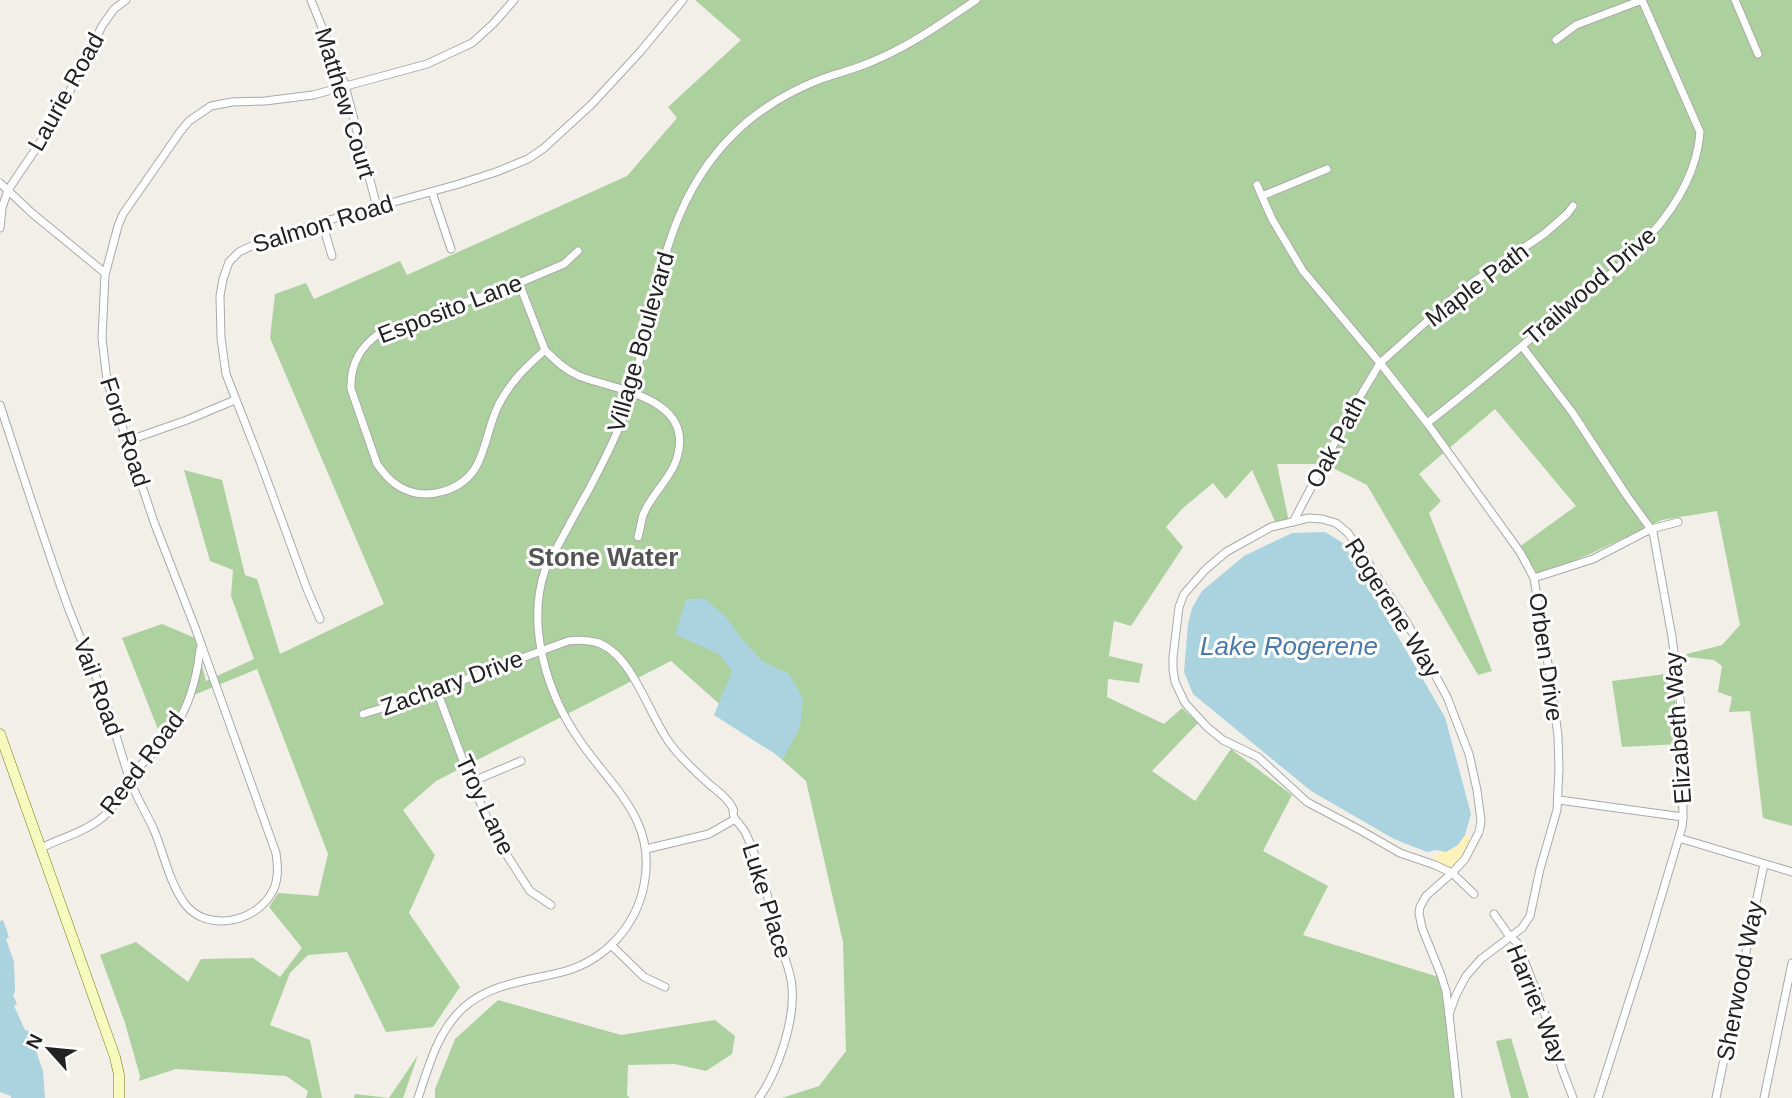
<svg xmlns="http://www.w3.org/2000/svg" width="1792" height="1098" font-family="Helvetica,sans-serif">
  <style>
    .forest { fill: #add19e }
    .sand { fill: #fff1ba }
    .water { fill: #aad3df }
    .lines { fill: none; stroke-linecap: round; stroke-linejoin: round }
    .minor-casing { stroke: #a9a9a9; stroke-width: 9 }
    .secondary-casing { stroke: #707d05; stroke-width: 11 }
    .minor { stroke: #fff; stroke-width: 7 }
    .secondary { stroke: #f7fabf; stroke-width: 10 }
    .labels { text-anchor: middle; stroke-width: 6; stroke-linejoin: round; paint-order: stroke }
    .street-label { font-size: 24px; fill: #222; stroke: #fff }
    .neighbourhood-label { font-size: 26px; font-weight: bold; fill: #555; stroke: #fff }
    .water-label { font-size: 26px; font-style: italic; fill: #4a7aab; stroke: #fff }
  </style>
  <rect width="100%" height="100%" fill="#f2efe9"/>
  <g class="forest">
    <polygon points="695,0 1792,0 1792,826 1763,818 1750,711 1729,712 1732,697 1718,692 1722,666 1714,660 1679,656 1722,645 1740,625 1717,511 1662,520 1590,554 1538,575 1519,547 1576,506 1495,409 1419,474 1441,501 1429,513 1492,671 1478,675 1367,485 1325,464 1277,464 1289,522 1277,526 1252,470 1226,499 1213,483 1183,508 1166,527 1183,547 1131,626 1114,621 1109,656 1143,664 1139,683 1108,679 1107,697 1164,724 1182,708 1198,723 1152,771 1195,801 1231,749 1292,795 1263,851 1328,886 1303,935 1442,978 1457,1098 782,1098 819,1086 846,1051 843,942 806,781 671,661 436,781 403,810 435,855 409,913 460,987 433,1027 386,1032 347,952 308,955 290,973 270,1025 310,1040 322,1098 306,1098 308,1091 286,1076 176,1069 139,1081 140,1076 125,1023 100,955 136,942 188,982 201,959 253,958 280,977 302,948 269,907 278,893 318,896 328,854 257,669 189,697 163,742 122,638 162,624 195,638 206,681 254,659 231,596 233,570 210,561 184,470 222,480 245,575 257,579 280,654 384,604 270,338 275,294 306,283 314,299 400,261 407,275 627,176 677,118 668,107 741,40"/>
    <polygon points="1673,673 1679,744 1622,747 1612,681"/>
    <polygon points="498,1000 621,1035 715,1020 735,1036 732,1054 706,1071 675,1064 628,1065 627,1095 630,1098 435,1098 435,1089 455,1039"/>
    <polygon points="1511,1038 1529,1098 1511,1098 1496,1041"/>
    <polygon points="418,1055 403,1098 354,1098 355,1094 389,1098"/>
  </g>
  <polygon class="sand" points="1465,835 1473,839 1466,852 1451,867 1432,861 1434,856 1436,857 1441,851 1446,852 1458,845"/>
  <g class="water">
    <polygon points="1325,532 1343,543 1445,717 1471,814 1465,835 1458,845 1446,852 1437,850 1427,852 1394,839 1311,791 1193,694 1184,672 1188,624 1192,608 1202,591 1244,556 1292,533"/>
    <polygon points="704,598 726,617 740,637 762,661 789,674 803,698 800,727 783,759 714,715 732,671 720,655 675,634 686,600"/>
    <polygon points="3,920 9,937 6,939 14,962 15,992 13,995 17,1004 14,1006 25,1030 29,1031 43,1071 45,1098 11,1098 11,1096 0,1092 0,921"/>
  </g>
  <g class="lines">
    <g class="minor-casing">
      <g id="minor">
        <polyline points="311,0 344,82 377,207"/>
        <polyline points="1735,0 1758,54"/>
        <polyline points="1556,40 1576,25 1642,0"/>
        <polyline points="0,183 33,214 105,273"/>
        <polyline points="1257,185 1272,219 1303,271 1380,363 1427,423 1520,552 1534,578 1551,682 1558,736 1559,769 1557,810 1540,869 1530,916 1522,928 1481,959 1466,976 1456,995 1449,1014 1458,1098"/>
        <polyline points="432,192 451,249"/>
        <polyline points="1262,196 1327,169"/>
        <polyline points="322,222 332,256"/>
        <polyline points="0,228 2,208 8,190 56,119 102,26 114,9 126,0"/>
        <path d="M519,283L545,350C555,360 565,370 579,376C615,390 692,397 678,454C673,477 651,494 643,515C641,522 640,530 638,537"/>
        <polyline points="1522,346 1572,412 1627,496 1653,532 1672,637 1681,707 1683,817 1682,827 1645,951 1598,1098"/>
        <path d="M545,350C525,368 512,380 499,404C489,423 487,446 477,465C463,491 426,502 400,487C391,482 384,474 377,464L351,389C350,363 361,346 381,332L519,283L564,264L578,251"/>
        <path d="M0,405C22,473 44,540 68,607C81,640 95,673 107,706C115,730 121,754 129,777C135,796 146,812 154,830C164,854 169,882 185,904C206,932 254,923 271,894C279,882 278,867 276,853L196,630L154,522L107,381L102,338L105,275L118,226L123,214L180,132L189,121L211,106L232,102L265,101L313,95L427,64L472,43L493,24L514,0"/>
        <path d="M1427,423C1464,395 1499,365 1535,335C1598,284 1694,220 1700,132L1642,0"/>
        <polyline points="127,441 187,420 235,400"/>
        <polyline points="1293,522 1349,415 1380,363 1463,289 1544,234 1567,214 1573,206"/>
        <polyline points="1534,578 1593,559 1651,529 1678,522"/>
        <polyline points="320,619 307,589 260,461 226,374 221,338 220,296 223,279 229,262 239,252 262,241 322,222 459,184 496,172 528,159 544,148 592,104 640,52 683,0"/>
        <polyline points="437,691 471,782 489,822 508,857 530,891 551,905"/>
        <path d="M363,714L437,691L476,675L568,641C577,640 586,640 595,642C631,651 648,713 669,742C680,758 695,771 709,784C717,791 727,797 732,807C736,815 731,808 734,817C737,823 744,828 746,834C761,866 769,902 778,936C782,953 791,970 792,987C795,1021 778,1071 759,1098"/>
        <polyline points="471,782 521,761"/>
        <polyline points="1559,800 1683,817"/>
        <polyline points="1679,838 1792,872"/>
        <path d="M41,848C61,838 85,832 103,817C117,805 123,787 134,773C145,759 160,748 170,734C188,710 197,678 200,649"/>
        <polyline points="646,849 709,834 735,819"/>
        <polyline points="1494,914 1508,934 1518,944 1554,1038 1562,1069 1573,1098"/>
        <polyline points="611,945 644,977 665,987"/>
        <polyline points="1449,1014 1446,991 1441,975 1422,928 1419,913 1420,907 1426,896 1452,873 1465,859 1479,832 1481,821 1477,790 1469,754 1447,697 1407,623 1360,550 1348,533 1336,523 1322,519 1309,518 1271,527 1226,552 1205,570 1184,594 1179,607 1173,657 1173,669 1175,682 1185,703 1207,727 1223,740 1258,757 1307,802 1360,830 1400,853 1435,865 1452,873 1474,894"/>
        <path d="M418,1098C429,1066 437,1033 462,1009C491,982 530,981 566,971C606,959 636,926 644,885C657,820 613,789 580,741C547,694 526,626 545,570C559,544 573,517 588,491C601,466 615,441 624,414C660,309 655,199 748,121C770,103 795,89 821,79C838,73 855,69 871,62C909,47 943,22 976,0"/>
        <polyline points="1716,1098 1764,864"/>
        <polyline points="1764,1098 1792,963"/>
      </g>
    </g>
    <g class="secondary-casing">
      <polyline id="secondary" points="0,734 115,1057 119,1075 119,1098"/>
    </g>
    <use href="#minor" class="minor"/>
    <use href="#secondary" class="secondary"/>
  </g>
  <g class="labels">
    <g class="street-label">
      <text transform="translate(66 92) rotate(-61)" y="8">Laurie Road</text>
      <text transform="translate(345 103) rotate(73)" y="8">Matthew Court</text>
      <text transform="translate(323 224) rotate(-17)" y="8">Salmon Road</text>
      <text transform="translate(1477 285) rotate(-37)" y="8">Maple Path</text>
      <text transform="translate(1590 286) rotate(-41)" y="8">Trailwood Drive</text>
      <text transform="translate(450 309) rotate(-21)" y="8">Esposito Lane</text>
      <text transform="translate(641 342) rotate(-74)" y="8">Village Boulevard</text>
      <text transform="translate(125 432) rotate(72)" y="8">Ford Road</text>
      <text transform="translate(1336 442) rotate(-62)" y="8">Oak Path</text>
      <text transform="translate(1393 608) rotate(58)" y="8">Rogerene Way</text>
      <text transform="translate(1546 657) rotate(82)" y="8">Orben Drive</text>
      <text transform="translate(452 683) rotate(-20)" y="8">Zachary Drive</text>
      <text transform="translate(98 687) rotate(70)" y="8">Vail Road</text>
      <text transform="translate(1678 728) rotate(-94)" y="8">Elizabeth Way</text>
      <text transform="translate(142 763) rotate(-53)" y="8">Reed Road</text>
      <text transform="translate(485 805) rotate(65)" y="8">Troy Lane</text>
      <text transform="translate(767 901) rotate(73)" y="8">Luke Place</text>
      <text transform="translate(1740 981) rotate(-79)" y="8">Sherwood Way</text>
      <text transform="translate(1537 1004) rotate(68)" y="8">Harriet Way</text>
    </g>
    <g class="neighbourhood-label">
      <text x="603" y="566">Stone Water</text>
    </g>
    <g class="water-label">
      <text x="1289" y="655">Lake Rogerene</text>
    </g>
  </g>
  <g transform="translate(49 1049) rotate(297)" stroke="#ffffff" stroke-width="5" paint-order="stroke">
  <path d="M0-5L12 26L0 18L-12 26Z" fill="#222222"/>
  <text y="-10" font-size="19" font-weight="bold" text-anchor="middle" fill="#222222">N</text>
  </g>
</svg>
